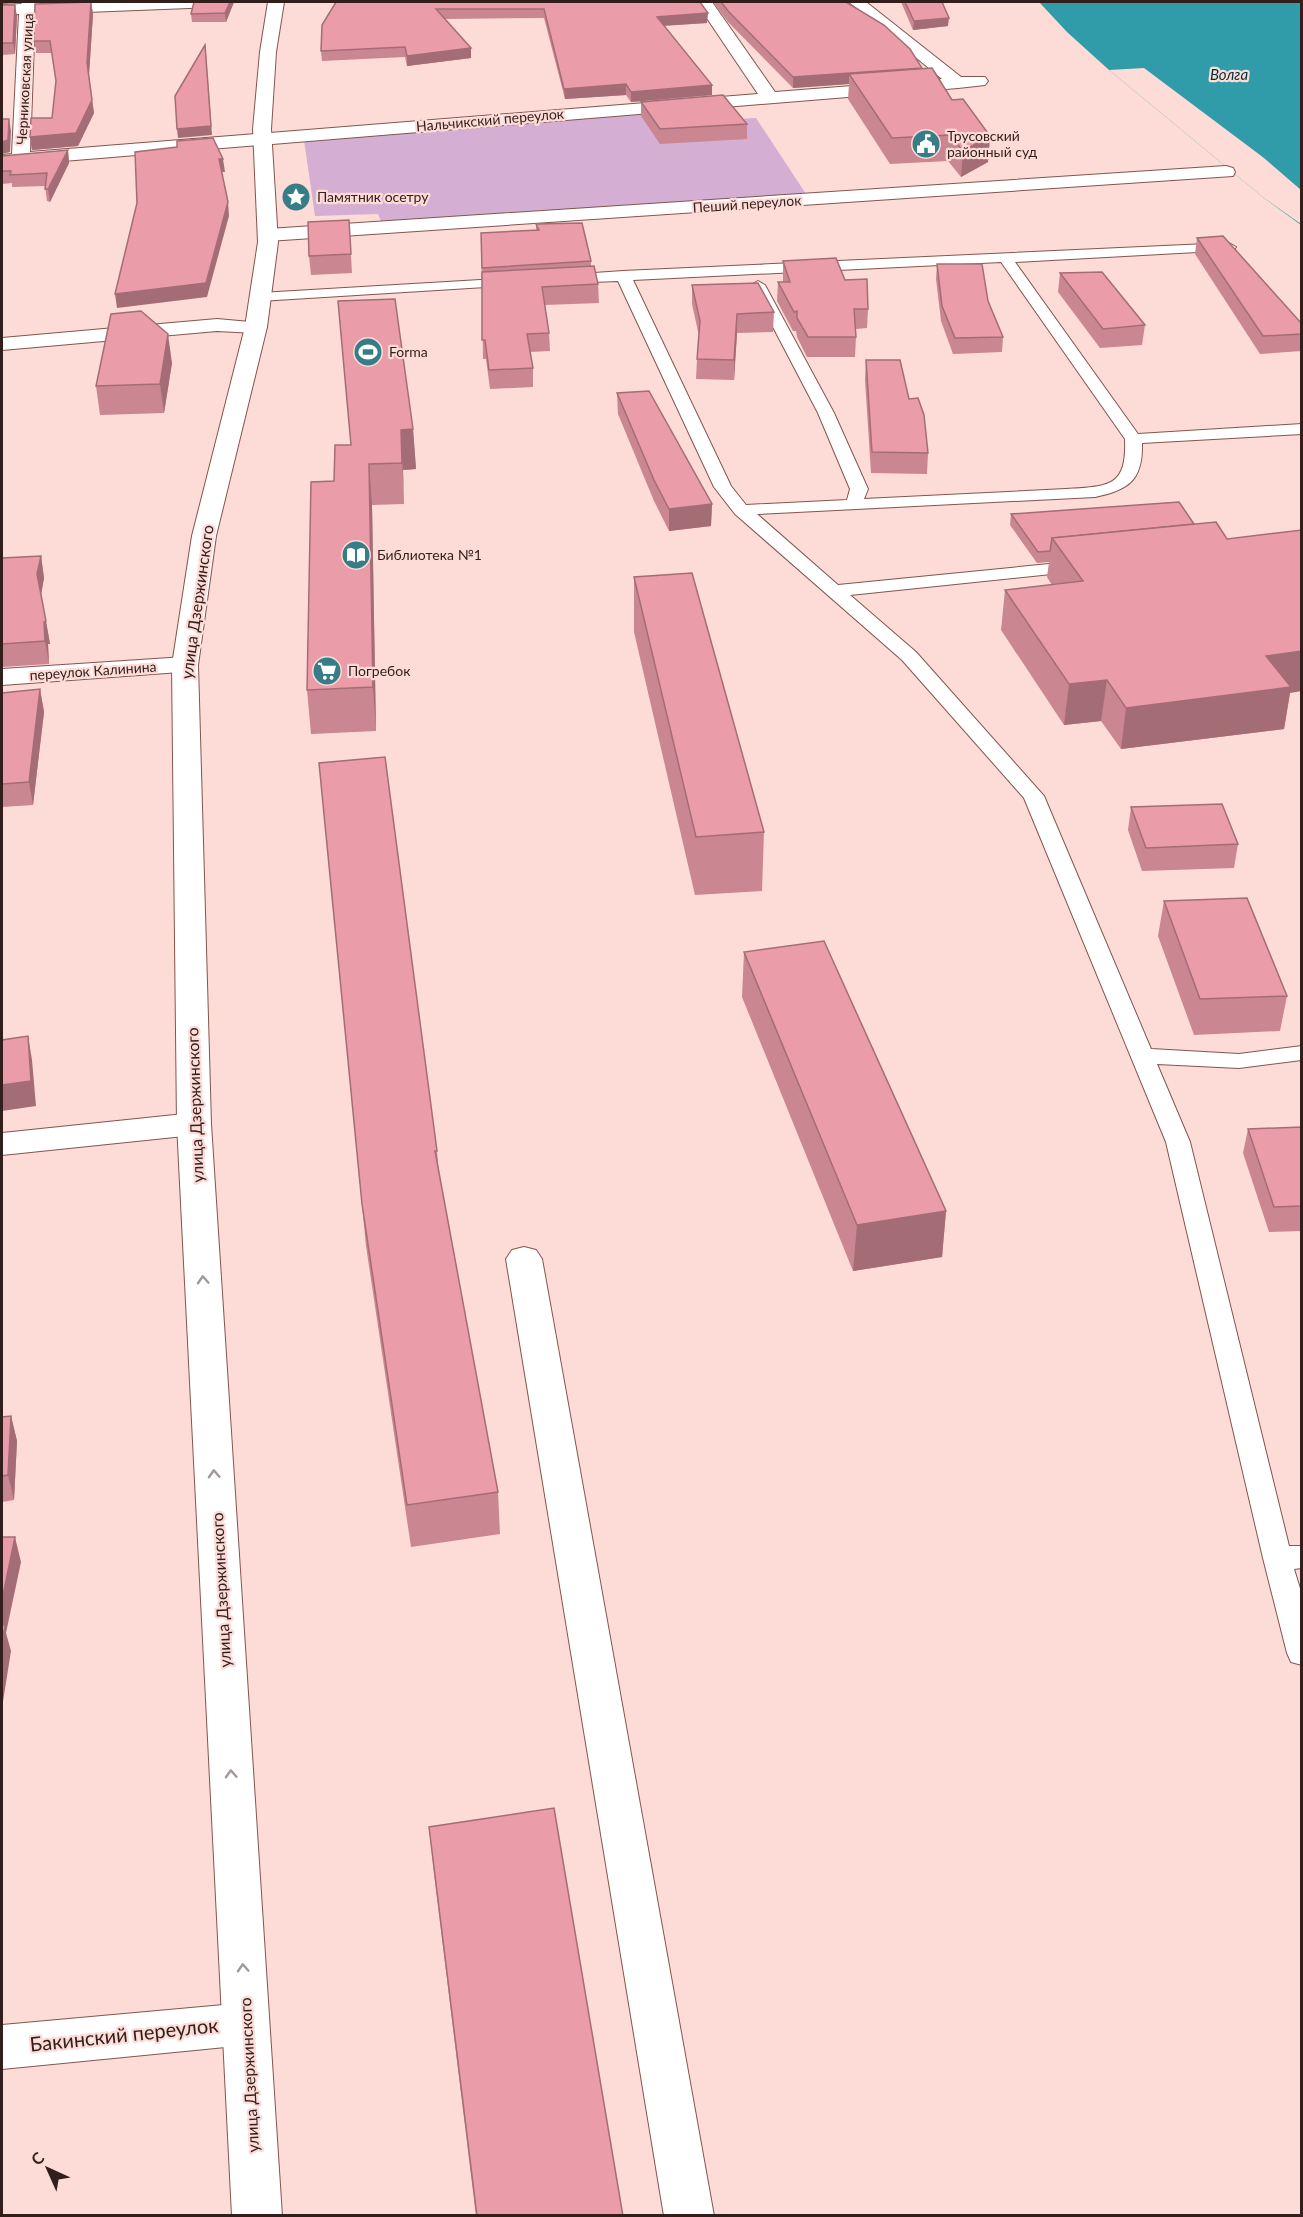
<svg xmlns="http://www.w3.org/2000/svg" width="1303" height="2217" font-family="Lato,sans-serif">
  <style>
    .green { fill: #d5aed3 }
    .water { fill: #309ba9 }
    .pier { fill: #fddcd7 }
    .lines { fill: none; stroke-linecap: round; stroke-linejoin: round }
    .lane-casing { stroke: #83554e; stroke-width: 2 }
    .street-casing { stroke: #83554e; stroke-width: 2 }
    .secondary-casing { stroke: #83554e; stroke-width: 2 }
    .lane { fill: #fff; fill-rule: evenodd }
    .street { fill: #fff; fill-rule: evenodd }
    .secondary { fill: #fff; fill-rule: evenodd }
    .wall { fill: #ca8691 }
    .shaded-wall { fill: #a46d76 }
    .building { fill: #eb9ca9; stroke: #a46d76; stroke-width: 1.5 }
    .oneway { stroke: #a39a98 }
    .labels { text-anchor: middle; stroke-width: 4.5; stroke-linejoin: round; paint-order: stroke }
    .far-street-label { font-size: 14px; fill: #321e1b; stroke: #fddcd7 }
    .far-poi-label { font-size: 14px; fill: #321e1b; stroke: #fddcd7; text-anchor: start }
    .far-water-label { font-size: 15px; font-style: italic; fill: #003138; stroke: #fddcd7 }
    .street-label { font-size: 16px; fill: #321e1b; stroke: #fddcd7 }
    .near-street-label { font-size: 20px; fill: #321e1b; stroke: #fddcd7 }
  </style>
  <rect width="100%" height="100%" fill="#fddcd7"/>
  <polygon class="green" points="691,110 700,121 756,118 806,194 381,221 378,214 315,216 304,140"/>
  <polygon class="water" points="1039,2 1301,2 1301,225 1264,198 1109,70 1067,32"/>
  <polygon class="pier" points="1144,68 1264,158 1301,190 1301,224 1264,198 1109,70"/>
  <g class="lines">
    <g class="lane-casing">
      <g id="lane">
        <path d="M1229,243L1236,247L1234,250L1015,262L1138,434L1302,424V434L1142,443C1143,480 1129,490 1095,497L757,514L838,585L1080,561L1086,562L1089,566L1086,570L1080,571L850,595L916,652L1044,796L1151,1049L1239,1054L1302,1046V1060L1239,1068L1157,1064L1190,1142L1289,1546H1302V1568L1294,1569L1302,1595V1665L1291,1662L1287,1653L1263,1558L1166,1142L1024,798L902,660L735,514L714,487L618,281L565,283L558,279L565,275L623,271ZM1001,262L1125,439C1127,488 1108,486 1066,489L864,499L868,489L834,413L765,285L758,281L751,285L818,413L850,489L847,500L746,505L731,486L633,280Z"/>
        <polygon points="513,278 520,282 518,285 260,301 253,297 260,293"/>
      </g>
    </g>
    <g class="street-casing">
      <g id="street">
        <polygon points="23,2 223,2 215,7 35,14 30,152 758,94 696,2 712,2 775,92 942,79 849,2 866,2 961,77 985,77 988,81 985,85 958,88 2,166 2,155 12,154 19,14 2,15 2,5 21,4"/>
        <polygon points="1226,166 1233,168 1235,172 1233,176 268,241 261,239 258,235 261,231 268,229"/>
        <polygon points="217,319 263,323 267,327 263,331 256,333 217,331 2,350 2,338"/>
        <polygon points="185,657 194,659 198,665 194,671 2,685 2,669"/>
        <polygon points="194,1113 206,1116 211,1124 206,1132 194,1135 2,1155 2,1133"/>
        <polygon points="524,1247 536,1250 542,1259 714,2216 664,2216 506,1259 512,1250"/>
        <polygon points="246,2003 263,2009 269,2024 263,2039 246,2045 2,2069 2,2025"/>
      </g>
    </g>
    <g class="secondary-casing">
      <polygon id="secondary" points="268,2 284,2 276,52 271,129 278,242 267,327 216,536 198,665 211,1124 282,2216 232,2216 177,1124 172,665 192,536 245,327 258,242 253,129 260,52"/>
    </g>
    <use href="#lane" class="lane"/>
    <use href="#street" class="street"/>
    <use href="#secondary" class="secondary"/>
  </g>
  <g class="wall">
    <polygon points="91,2 93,14 89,75 94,113 78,146 32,150 30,137 52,118 56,81 52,53 36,53 34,41"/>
    <polygon points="194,2 234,2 226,22 192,22 191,14"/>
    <polygon points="336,2 700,2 707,23 664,26 712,85 712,95 631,102 626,95 565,99 544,18 445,19 471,48 471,58 407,66 405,57 322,61 321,51"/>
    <polygon points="713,2 846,2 922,68 952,100 990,136 988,162 961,177 948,161 890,164 848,99 849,84 793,88 728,22"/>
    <polygon points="901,2 942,2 948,26 913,30"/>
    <polygon points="2,5 17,16 15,54 2,55"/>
    <polygon points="641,102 747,124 747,139 660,144 641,116"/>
    <polygon points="68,150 69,163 50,202 47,201 45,186 12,187 12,183 2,184 2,156"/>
    <polygon points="349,220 352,273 311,275 309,256"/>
    <polygon points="536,224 591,261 591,266 598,284 599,303 545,305 549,333 550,351 530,352 533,368 533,387 490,389 486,359 483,359 481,233 536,230"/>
    <polygon points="1197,238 1302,324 1302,351 1260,354 1195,254"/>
    <polygon points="783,261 845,280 868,309 867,328 856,329 856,337 855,357 807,357 797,337 796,331 793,331 777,301 778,282 783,282"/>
    <polygon points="937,264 988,301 1003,337 1002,352 953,354 941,321 936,279"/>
    <polygon points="1060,273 1145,325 1142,345 1100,348 1058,292"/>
    <polygon points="692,285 774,312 773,332 737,333 734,380 696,379 697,359 699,336 692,304"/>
    <polygon points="338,301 413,429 416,469 403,470 404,504 372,505 376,731 311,734 307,690 334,481 351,445"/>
    <polygon points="866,360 909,399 928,453 927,474 871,473 865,380"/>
    <polygon points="172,363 164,413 100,415 96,386"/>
    <polygon points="617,393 712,504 711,526 669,531 654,501 618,414"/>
    <polygon points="1179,502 1290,693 1284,729 1121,749 1101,721 1064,725 1001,630 1005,590 1052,585 1047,577 1049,562 1037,563 1010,525 1011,514"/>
    <polygon points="41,556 44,578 41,594 50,644 48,644 49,664 2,667 2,558"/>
    <polygon points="634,577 764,832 762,891 695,895 634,632"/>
    <polygon points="40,689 44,712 33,805 2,807 2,693"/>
    <polygon points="319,763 437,1151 439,1175 498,1492 500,1534 411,1547 366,1246"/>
    <polygon points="1131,807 1238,844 1234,868 1142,871 1128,830"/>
    <polygon points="1164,901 1287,996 1280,1031 1194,1035 1158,936"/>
    <polygon points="744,952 946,1211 942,1257 853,1271 742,997"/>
    <polygon points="1302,1127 1302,1231 1269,1232 1243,1153 1248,1129"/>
    <polygon points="11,1416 17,1441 14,1500 2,1502 2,1417"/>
    <polygon points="429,1827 623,2216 476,2216 434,1873"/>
  </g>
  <g class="shaded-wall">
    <polygon points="2,2 15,2 2,5"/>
    <polygon points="91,2 93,14 89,75 87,63"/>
    <polygon points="230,2 234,2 226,22 225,13"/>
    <polygon points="15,5 17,16 15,54 13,43"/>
    <polygon points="708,13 707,23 657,26 657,17"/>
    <polygon points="949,18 948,26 913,30 914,21"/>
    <polygon points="471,48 471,58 407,66 407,56"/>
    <polygon points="206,54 212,135 178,138 177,129"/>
    <polygon points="922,68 849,74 849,84 793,88 793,77"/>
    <polygon points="626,84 626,95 565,99 564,89"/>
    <polygon points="712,85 712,95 631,102 631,92"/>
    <polygon points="92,100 94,113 78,146 32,150 30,137"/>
    <polygon points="9,119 11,131 10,152 2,154 2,142"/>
    <polygon points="990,136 988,162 961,177 963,151"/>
    <polygon points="68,150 69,163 50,202 48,189"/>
    <polygon points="219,159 223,159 225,172 220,172"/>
    <polygon points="228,202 229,216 207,297 117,308 115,294"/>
    <polygon points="737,314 737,333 734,380 734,360"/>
    <polygon points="168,334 172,363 164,413 160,384"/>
    <polygon points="413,429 416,469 403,470 404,504 401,430"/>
    <polygon points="369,464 372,505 376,731 373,687"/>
    <polygon points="712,504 711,526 669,531 669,509"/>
    <polygon points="41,556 44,578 41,595 37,574"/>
    <polygon points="46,621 50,644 48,644 49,664 45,641 44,622"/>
    <polygon points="1302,651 1302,691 1290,693 1284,729 1121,749 1126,708 1266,656"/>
    <polygon points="1107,680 1101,721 1064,725 1069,684"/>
    <polygon points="40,689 44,712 33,805 29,782"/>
    <polygon points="28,1036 32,1060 36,1106 2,1111 2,1085"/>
    <polygon points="946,1211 942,1257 853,1271 857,1225"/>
    <polygon points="11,1416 17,1441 14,1500 8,1475"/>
    <polygon points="15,1537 21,1562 6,1633 11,1651 2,1708 2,1600"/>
  </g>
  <g class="building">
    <polygon points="91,2 87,63 92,100 76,133 30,137 31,118 52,118 56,81 50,41 34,41 35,4"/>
    <polygon points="194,2 230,2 225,13 191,14"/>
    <polygon points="336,2 700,2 708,13 657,17 712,85 631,92 626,84 564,89 544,9 436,9 471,48 407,56 405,47 321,51 322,25"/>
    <polygon points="721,2 846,2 884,25 910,49 922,68 793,77 729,12"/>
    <polygon points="905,2 942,2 949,18 914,21"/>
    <polygon points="2,5 15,5 13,43 2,43"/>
    <polygon points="205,45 211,126 177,129 175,96"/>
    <polygon points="932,68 952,100 963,99 990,136 963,151 950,135 892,138 849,74"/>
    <polygon points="723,95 747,124 660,129 641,102"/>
    <polygon points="2,119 9,119 8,140 2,142"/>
    <polygon points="213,138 223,159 219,159 228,202 206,283 115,294 137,203 135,152 177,147 177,141"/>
    <polygon points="68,150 48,189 45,189 47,173 10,175 11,171 2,171 2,156"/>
    <polygon points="349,220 351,254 309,256 308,222"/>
    <polygon points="582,223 591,261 482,268 481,233 539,230 536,224"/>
    <polygon points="1223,236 1302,324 1302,334 1263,336 1197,238"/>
    <polygon points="836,258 845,280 867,279 868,309 854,309 856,337 808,337 797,318 797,311 794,312 778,282 790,282 783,261"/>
    <polygon points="937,264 982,264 988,301 1003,337 955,338 942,306"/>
    <polygon points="594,266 598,284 542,287 549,333 527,334 533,368 489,370 485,340 482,340 482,272"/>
    <polygon points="1102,272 1145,325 1103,329 1060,273"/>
    <polygon points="758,283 774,312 737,314 734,360 697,359 700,321 692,285"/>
    <polygon points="395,299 413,429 401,430 402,463 369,464 373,687 307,690 311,482 334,481 335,445 351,445 338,301"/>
    <polygon points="141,311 168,334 160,384 96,386 111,314"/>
    <polygon points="866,360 900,360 909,399 918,398 924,415 928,453 872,452"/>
    <polygon points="649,391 712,504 669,509 654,480 617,393"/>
    <polygon points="1179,502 1194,524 1052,538 1050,551 1038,552 1011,514"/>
    <polygon points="1216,522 1227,539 1302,530 1302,651 1266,656 1291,687 1126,708 1107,680 1069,684 1005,590 1083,581 1052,538"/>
    <polygon points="41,556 37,574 46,621 44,622 45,641 2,644 2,558"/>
    <polygon points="692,573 764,832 696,837 634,577"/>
    <polygon points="40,689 29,782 2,784 2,693"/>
    <polygon points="385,757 437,1151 435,1151 498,1492 407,1505 362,1204 319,763"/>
    <polygon points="1222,804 1238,844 1146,848 1131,807"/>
    <polygon points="1247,898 1287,996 1200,999 1164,901"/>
    <polygon points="824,941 946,1211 857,1225 744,952"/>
    <polygon points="28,1036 31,1081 2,1085 2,1040"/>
    <polygon points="1302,1127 1302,1206 1274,1207 1248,1129"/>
    <polygon points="11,1416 8,1475 2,1476 2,1417"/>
    <polygon points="2,1537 15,1537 2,1600"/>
    <polygon points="2,1625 5,1625 2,1644"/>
    <polygon points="554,1808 623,2216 477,2216 429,1827"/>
  </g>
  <defs><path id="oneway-chevron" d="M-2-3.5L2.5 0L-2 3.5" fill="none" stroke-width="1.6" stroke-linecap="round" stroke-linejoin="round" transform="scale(1.5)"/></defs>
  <g class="oneway">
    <use href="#oneway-chevron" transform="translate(203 1280) rotate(-93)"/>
    <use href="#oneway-chevron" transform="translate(214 1474) rotate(-93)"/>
    <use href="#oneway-chevron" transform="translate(231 1774) rotate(-93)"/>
    <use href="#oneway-chevron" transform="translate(243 1968) rotate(-93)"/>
  </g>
  <defs>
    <g id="civic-disc" transform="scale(1.5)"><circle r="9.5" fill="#367d87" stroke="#fddcd7"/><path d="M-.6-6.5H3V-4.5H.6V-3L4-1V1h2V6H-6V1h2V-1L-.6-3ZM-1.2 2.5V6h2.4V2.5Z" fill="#fff"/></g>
    <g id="sight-disc" transform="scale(1.5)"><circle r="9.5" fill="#367d87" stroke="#fddcd7"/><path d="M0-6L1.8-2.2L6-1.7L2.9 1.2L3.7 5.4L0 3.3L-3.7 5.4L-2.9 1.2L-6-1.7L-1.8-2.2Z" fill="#fff"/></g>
    <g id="stadium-disc" transform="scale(1.5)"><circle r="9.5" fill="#367d87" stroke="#fddcd7"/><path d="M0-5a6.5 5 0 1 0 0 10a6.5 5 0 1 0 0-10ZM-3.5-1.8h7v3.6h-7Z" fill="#fff"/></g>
    <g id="library-disc" transform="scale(1.5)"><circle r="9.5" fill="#367d87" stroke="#fddcd7"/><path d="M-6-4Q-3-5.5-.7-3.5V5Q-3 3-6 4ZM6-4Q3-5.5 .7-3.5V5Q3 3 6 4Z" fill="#fff"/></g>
    <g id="supermarket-disc" transform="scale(1.5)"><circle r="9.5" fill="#367d87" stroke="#fddcd7"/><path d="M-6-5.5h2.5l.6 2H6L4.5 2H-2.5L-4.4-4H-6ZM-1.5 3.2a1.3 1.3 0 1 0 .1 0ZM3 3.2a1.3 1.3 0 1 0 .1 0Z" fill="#fff"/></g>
  </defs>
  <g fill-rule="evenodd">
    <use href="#civic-disc" x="926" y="144"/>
    <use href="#sight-disc" x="296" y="197"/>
    <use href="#stadium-disc" x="368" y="352"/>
    <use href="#library-disc" x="356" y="555"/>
    <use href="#supermarket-disc" x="327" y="671"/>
  </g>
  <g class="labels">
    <g class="far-street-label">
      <text transform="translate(25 79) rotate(-87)" y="5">Черниковская улица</text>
      <text transform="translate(490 120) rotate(-5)" y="5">Нальчикский переулок</text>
      <text transform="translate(747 204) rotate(-4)" y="5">Пеший переулок</text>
      <text transform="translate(93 671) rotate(-4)" y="5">переулок Калинина</text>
    </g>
    <g class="far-poi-label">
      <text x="947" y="141">Трусовский<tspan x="947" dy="16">районный суд</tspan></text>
      <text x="317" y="202">Памятник осетру</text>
      <text x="389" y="357">Forma</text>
      <text x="377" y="560">Библиотека №1</text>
      <text x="348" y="676">Погребок</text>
    </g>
    <g class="far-water-label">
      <text x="1229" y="80">Волга</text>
    </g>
    <g class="street-label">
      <text transform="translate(197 602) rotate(-82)" y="6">улица Дзержинского</text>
      <text transform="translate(195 1105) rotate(-92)" y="6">улица Дзержинского</text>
      <text transform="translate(221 1590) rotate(-93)" y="6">улица Дзержинского</text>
      <text transform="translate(249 2075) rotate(-93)" y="6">улица Дзержинского</text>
    </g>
    <g class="near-street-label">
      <text transform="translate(124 2035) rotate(-6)" y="7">Бакинский переулок</text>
    </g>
  </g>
  <rect width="1303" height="2217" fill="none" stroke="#321e1b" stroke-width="6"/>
  <g transform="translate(48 2169) rotate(315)" stroke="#fddcd7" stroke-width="4.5" paint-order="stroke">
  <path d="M0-4.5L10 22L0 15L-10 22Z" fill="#321e1b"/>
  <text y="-9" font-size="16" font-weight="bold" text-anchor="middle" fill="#321e1b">С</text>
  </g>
</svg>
